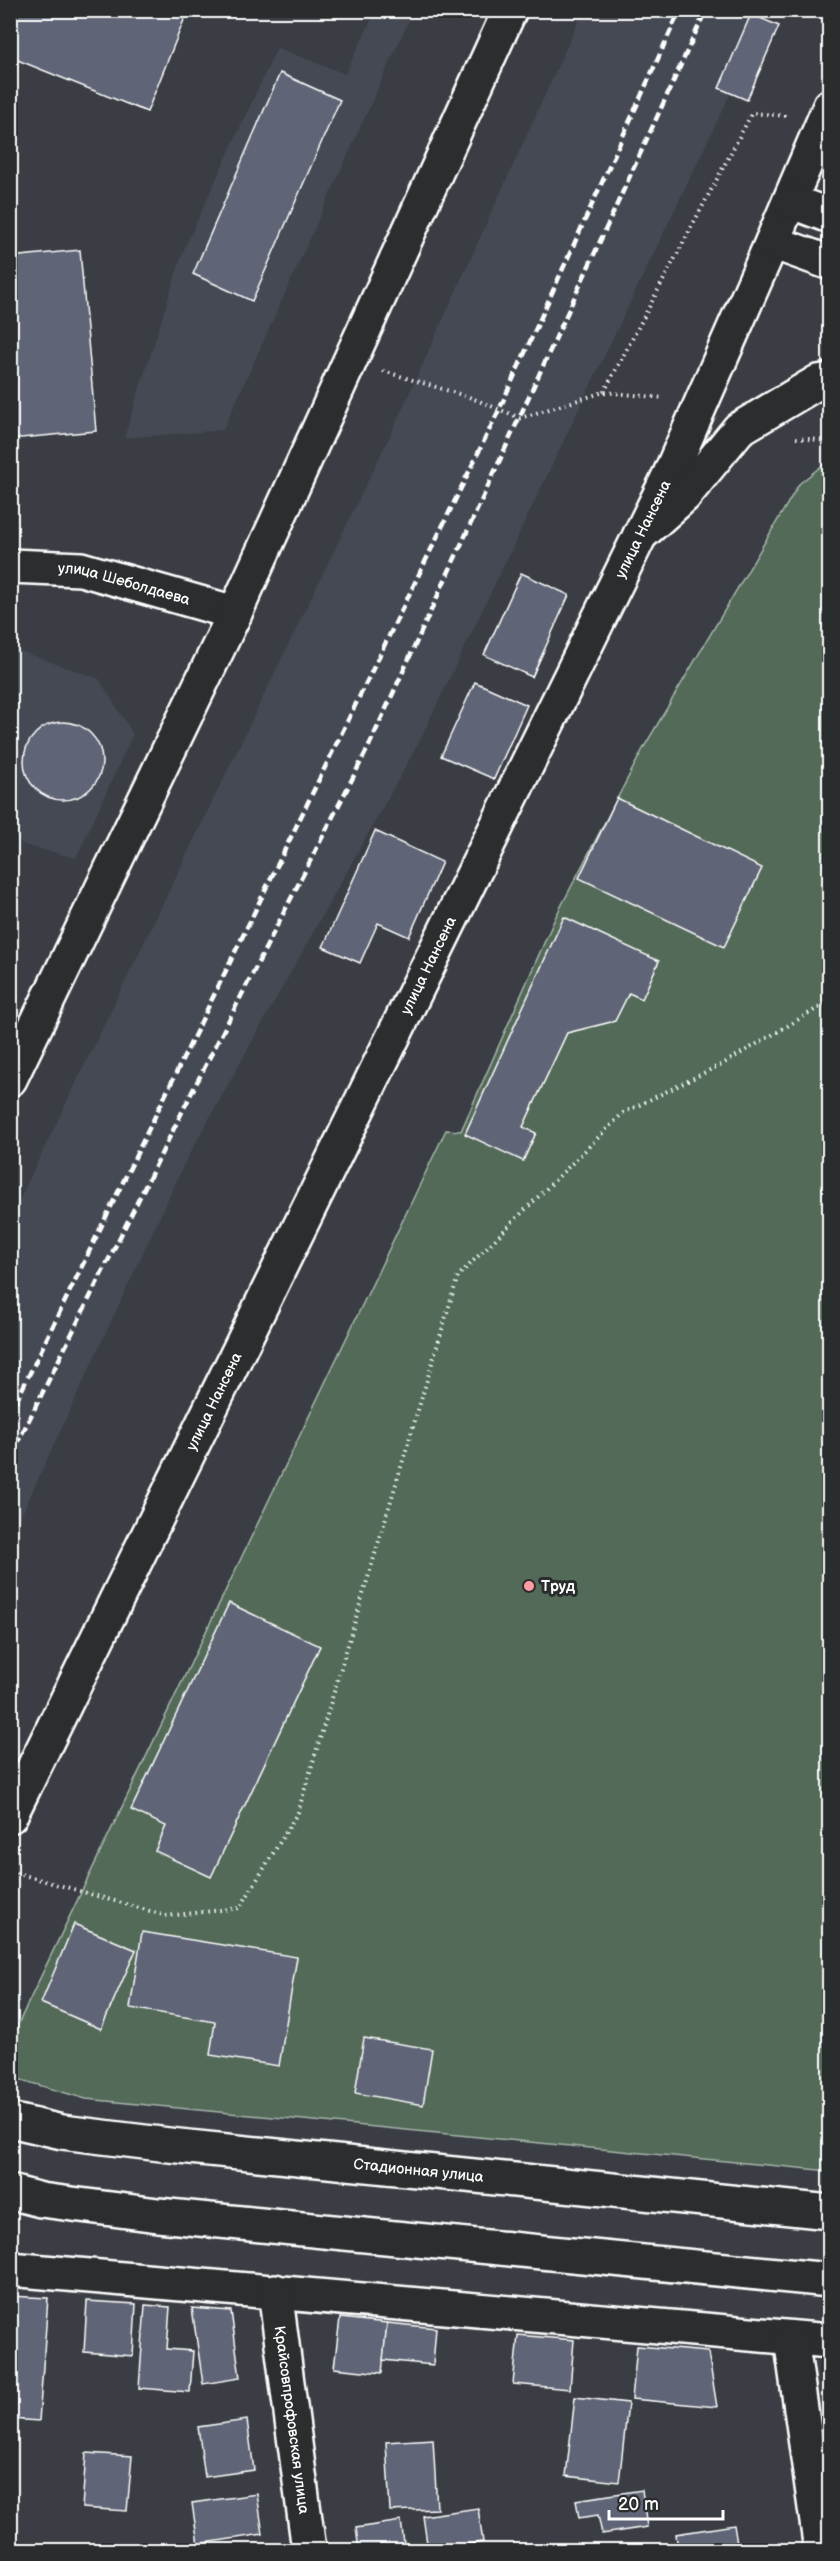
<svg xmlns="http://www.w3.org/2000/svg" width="840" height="2561" font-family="'Balsamiq Sans',sans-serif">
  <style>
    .built { fill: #454a53 }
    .green { fill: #526b58; stroke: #a8b5ac; stroke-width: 1.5 }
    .building { fill: #5e6576; stroke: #fff; stroke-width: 1.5 }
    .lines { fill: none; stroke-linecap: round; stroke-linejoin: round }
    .minor-casing { stroke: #fff; stroke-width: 38 }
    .secondary-casing { stroke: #fff; stroke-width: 38 }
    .primary-casing { stroke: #fff; stroke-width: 38 }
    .path { stroke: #fff; stroke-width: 4; stroke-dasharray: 1.5 4.5; stroke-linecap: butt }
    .minor { stroke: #2a2d2e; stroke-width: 33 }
    .secondary { stroke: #2a2d2e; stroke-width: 33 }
    .primary { stroke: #2a2d2e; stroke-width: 33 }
    .rail { stroke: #fff; stroke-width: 4.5; stroke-dasharray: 9 4.5; stroke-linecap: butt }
    .poi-dot { fill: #ff9aa2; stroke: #2a2d2e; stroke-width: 2 }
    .labels { text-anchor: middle; stroke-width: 6; stroke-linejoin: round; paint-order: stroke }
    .street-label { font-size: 15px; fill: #fff; stroke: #2a2d2e }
    .poi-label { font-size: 15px; font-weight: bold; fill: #fff; stroke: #2a2d2e; text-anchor: start }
  </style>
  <rect width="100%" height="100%" fill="#3a3e44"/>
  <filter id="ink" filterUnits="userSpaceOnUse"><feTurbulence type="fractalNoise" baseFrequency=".0167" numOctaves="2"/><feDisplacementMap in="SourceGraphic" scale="12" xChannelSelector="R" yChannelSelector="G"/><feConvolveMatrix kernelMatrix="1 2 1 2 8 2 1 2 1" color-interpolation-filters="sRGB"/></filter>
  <g filter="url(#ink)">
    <g class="built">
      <polygon points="376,11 413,11 223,430 124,438 184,249 277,48 345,74"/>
      <polygon points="583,11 770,11 418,744 186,1160 11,1537 11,1217 396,423"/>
      <polygon points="11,648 99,679 133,734 76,858 24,845 11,835"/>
    </g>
    <polygon class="green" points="829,460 829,2171 86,2099 11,2077 10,2041 446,1130 461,1131 556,916 644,747 799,484"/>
    <g class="building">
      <polygon points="10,10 188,10 147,112 10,57"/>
      <polygon points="751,14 779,26 747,100 719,88"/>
      <polygon points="280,73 340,100 252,301 193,274"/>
      <polygon points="80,250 96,431 10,439 10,257"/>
      <polygon points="521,573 569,595 532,677 484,655"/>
      <polygon points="475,682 527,705 494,779 441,756"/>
      <circle cx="63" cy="761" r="39"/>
      <polygon points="617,798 762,868 724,947 579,878"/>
      <polygon points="375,831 442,862 409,937 378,923 360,963 323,947"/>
      <polygon points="564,917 659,961 642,999 629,993 615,1021 567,1033 523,1127 536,1133 523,1161 465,1134"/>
      <polygon points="229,1603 320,1646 211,1877 155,1851 166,1826 131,1810"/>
      <polygon points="74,1924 136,1950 101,2029 41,2003"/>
      <polygon points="142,1932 297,1957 279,2066 210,2055 215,2022 130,2008"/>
      <polygon points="364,2038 432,2049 423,2105 355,2093"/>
      <polygon points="10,2296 48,2298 39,2421 10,2419"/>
      <polygon points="87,2301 136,2304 133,2356 84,2352"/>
      <polygon points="145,2305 170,2307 167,2349 193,2351 190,2392 139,2388"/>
      <polygon points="192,2308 231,2311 240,2378 203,2384"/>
      <polygon points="340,2318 387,2323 382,2373 334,2368"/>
      <polygon points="387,2323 436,2328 433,2365 383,2360"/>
      <polygon points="518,2335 574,2340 570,2389 513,2384"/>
      <polygon points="637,2346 708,2352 717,2407 632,2399"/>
      <polygon points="575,2397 628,2403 619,2482 566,2476"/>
      <polygon points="247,2420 254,2470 205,2477 198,2427"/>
      <polygon points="433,2439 437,2509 390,2511 386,2442"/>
      <polygon points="86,2453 132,2456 127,2511 82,2508"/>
      <polygon points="642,2490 647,2527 602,2534 598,2515 579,2518 576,2500"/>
      <polygon points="257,2494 263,2534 198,2544 192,2503"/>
      <polygon points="478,2508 483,2542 428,2550 423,2516"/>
      <polygon points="401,2521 405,2550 359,2550 356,2528"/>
      <polygon points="734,2525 738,2550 678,2550 676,2534"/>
    </g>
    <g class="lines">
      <g class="minor-casing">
        <g id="minor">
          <path id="s1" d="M10,566L81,569L235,613"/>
          <polyline points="10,2269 830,2341"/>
          <path id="s2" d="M275,2291L309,2550"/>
          <polyline points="791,2338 821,2550"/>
        </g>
      </g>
      <g class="secondary-casing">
        <g id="secondary">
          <path id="s3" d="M10,1816L670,474L772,242"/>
        </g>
      </g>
      <g class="primary-casing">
        <g id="primary">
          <polyline points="830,106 772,242 830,263"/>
          <polyline points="790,201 830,216"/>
          <polyline points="640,535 684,496 739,429 818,382 830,380"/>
          <polyline points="10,1079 235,613 510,10"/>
          <path id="s4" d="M10,2120L62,2132L169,2145L830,2212"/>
          <polyline points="10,2192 41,2200 158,2215 830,2280"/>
        </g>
      </g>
      <g class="path">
        <polyline points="383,371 469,397 520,418 604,392 664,398"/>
        <polyline points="604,392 752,113 787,116"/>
        <polyline points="796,438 830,441"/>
        <polyline points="10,1871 167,1916 240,1908 298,1812 458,1276 623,1113 726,1062 830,1001"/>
      </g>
      <use href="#minor" class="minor"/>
      <use href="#secondary" class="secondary"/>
      <use href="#primary" class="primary"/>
      <g class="rail">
        <polyline points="10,1414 499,410 680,10"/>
        <polyline points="10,1458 194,1088 368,748 706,10"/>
      </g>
    </g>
  </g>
  <circle class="poi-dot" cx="529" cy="1586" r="6"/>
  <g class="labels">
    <g class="street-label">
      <text dy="5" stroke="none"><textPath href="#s3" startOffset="1434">улица Нансена</textPath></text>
      <text dy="5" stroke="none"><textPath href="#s1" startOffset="116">улица Шеболдаева</textPath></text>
      <text dy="5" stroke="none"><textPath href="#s3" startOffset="948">улица Нансена</textPath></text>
      <text dy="5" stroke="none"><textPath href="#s3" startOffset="462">улица Нансена</textPath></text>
      <text dy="5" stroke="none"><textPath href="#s4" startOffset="412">Стадионная улица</textPath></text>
      <text dy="5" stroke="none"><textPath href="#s2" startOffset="130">Крайсовпрофовская улица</textPath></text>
    </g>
    <g class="poi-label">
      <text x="541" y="1591">Труд</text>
    </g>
  </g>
  <rect width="840" height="2561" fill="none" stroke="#2a2d2e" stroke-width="36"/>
  <rect x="18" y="18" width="804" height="2525" fill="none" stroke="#fff" stroke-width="2" filter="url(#ink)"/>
  <path d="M609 2510v9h114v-9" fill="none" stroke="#ffffff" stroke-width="3"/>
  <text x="618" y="2510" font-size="18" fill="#ffffff" stroke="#2a2d2e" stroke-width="4.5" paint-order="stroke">20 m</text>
</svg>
